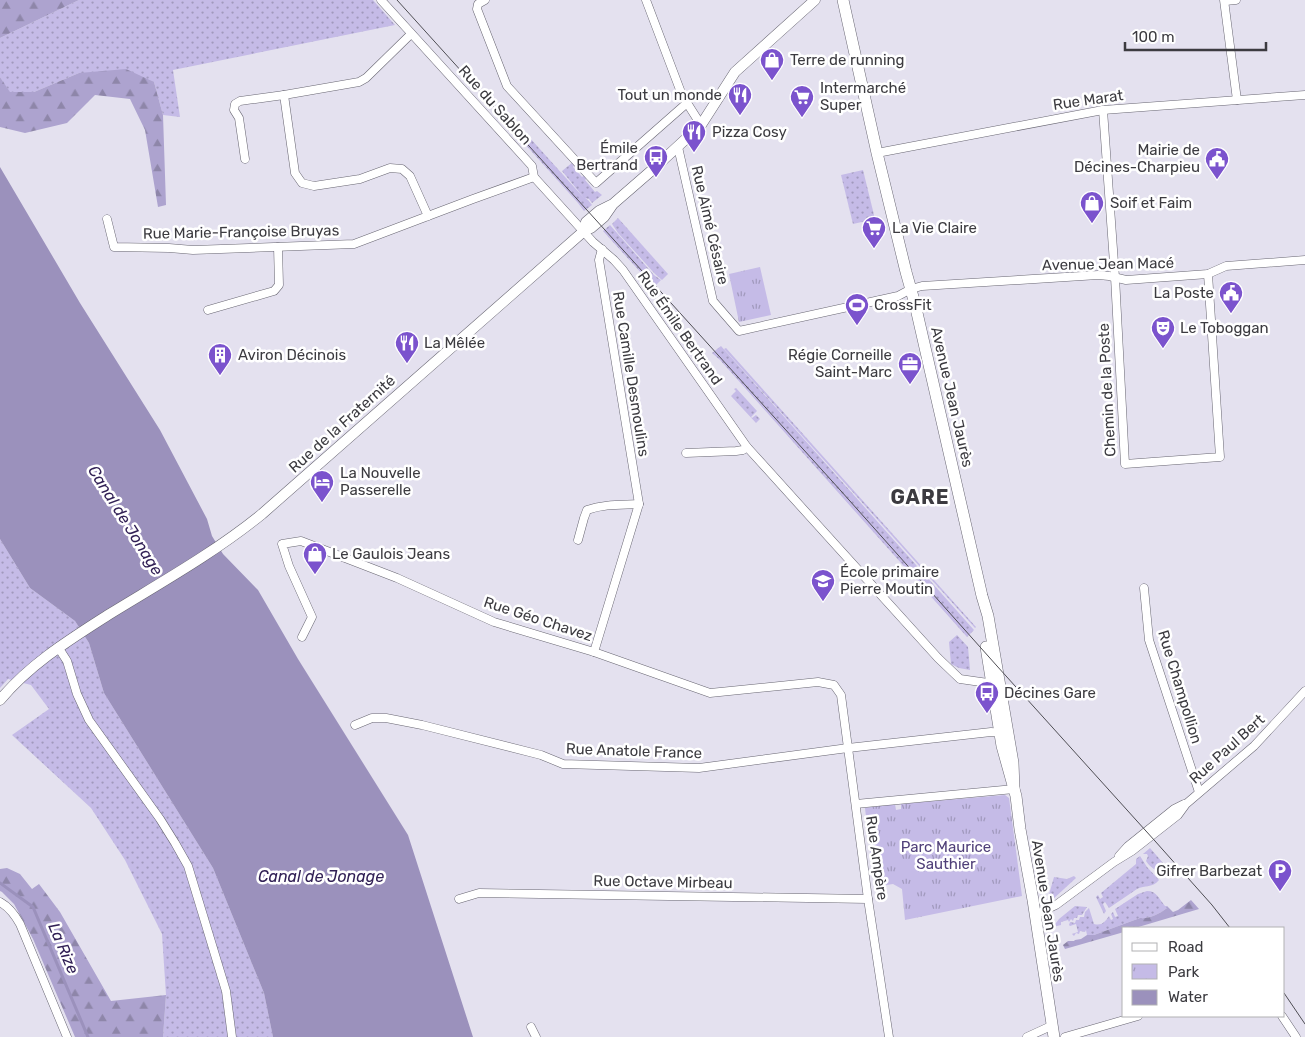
<svg xmlns="http://www.w3.org/2000/svg" width="1305" height="1037" font-family="Rubik,sans-serif">
  <style>
    .grass { fill: url(#grass-dots) }
    .forest { fill: url(#forest-firs) }
    .park { fill: url(#park-tufts) }
    .water { fill: #9b91bc }
    .lines { fill: none; stroke-linecap: round; stroke-linejoin: round }
    .stream { stroke: #9b91bc; stroke-width: 3 }
    .minor-casing { stroke: #686672; stroke-width: 9 }
    .tertiary-casing { stroke: #686672; stroke-width: 11 }
    .secondary-casing { stroke: #686672; stroke-width: 12 }
    .minor { stroke: #fff; stroke-width: 8 }
    .tertiary { stroke: #fff; stroke-width: 10 }
    .secondary { stroke: #fff; stroke-width: 11 }
    .tram { stroke: #4f4e54; stroke-width: 1 }
    .labels { text-anchor: middle; stroke-width: 5; stroke-linejoin: round; paint-order: stroke }
    .poi-label { font-size: 15px; fill: #3c3b40; stroke: #fff; text-anchor: start }
    .street-label { font-size: 15px; fill: #3c3b40; stroke: #fff }
    .park-label { font-size: 15px; fill: #504079; stroke: #fff }
    .water-label { font-size: 16px; font-style: italic; fill: #312055; stroke: #fff }
    .district-label { font-size: 20px; font-weight: bold; letter-spacing: 1px; fill: #3c3b40; stroke: #fff }
  </style>
  <defs>
    <pattern id="grass-dots" width="8" height="8" patternUnits="userSpaceOnUse" patternTransform="scale(1.25)"><rect width="8" height="8" fill="#c5bbe7"/><path d="M2 2h.1M6 6h.1" fill="none" stroke="#a199bd" stroke-width="1.8" stroke-linecap="round"/></pattern>
    <pattern id="forest-firs" width="22" height="20" patternUnits="userSpaceOnUse" patternTransform="scale(1.25)"><rect width="22" height="20" fill="#ada3cf"/><path d="M5 1l3.5 6h-7zM16 11l3.5 6h-7z" fill="#8e86a9"/></pattern>
    <pattern id="park-tufts" width="24" height="20" patternUnits="userSpaceOnUse" patternTransform="scale(1.25)"><rect width="24" height="20" fill="#c5bbe7"/><path d="M3 7l-1-3M5 7V3M7 7l1-3M15 17l-1-3M17 17v-4M19 17l1-3" fill="none" stroke="#a199bd"/></pattern>
  </defs>
  <rect width="100%" height="100%" fill="#e4e1ef"/>
  <g class="grass">
    <polygon points="79,0 373,0 395,25 173,70 180,117 163,115 154,82 79,73 34,92 10,93 0,77 0,38"/>
    <polygon points="511,117 584,198 562,171 573,162 575,164 573,167 582,177 585,175 587,178 585,180 595,192 597,191 602,195 592,203 589,199 585,198 588,200 592,205 584,211 578,203 505,122"/>
    <polygon points="863,170 875,219 853,224 841,175"/>
    <polygon points="618,218 668,274 662,280 655,274 618,233 612,224"/>
    <polygon points="610,225 654,275 661,280 654,287 603,231"/>
    <polygon points="721,346 974,630 967,637 720,360 712,353"/>
    <polygon points="726,348 976,627 975,628 724,349"/>
    <polygon points="736,388 757,411 751,417 752,418 756,415 760,419 756,423 731,396 736,391 734,389"/>
    <polygon points="0,539 30,588 75,621 89,643 104,693 213,868 264,993 273,1037 163,1037 166,995 162,934 125,860 91,808 12,735 49,709 31,685 8,679 0,688"/>
    <polygon points="957,635 968,647 970,670 959,668 951,664 949,642"/>
    <path d="M1150,848L1170,871L1164,877C1158,870 1151,869 1146,861L1148,856L1147,854H1143Z"/>
    <path d="M1140,856L1147,867L1159,880C1153,888 1145,885 1137,889L1109,908L1105,902L1103,904L1106,911L1104,914L1096,897L1098,895L1100,899L1103,897L1101,893L1136,864V859Z"/>
    <polygon points="1074,876 1076,878 1052,900 1048,898 1054,877 1067,879"/>
    <path d="M1147,891C1157,891 1159,899 1165,906H1167V908C1159,914 1150,919 1140,918L1094,935H1087L1086,930L1085,932L1080,931L1079,934L1076,933L1074,936L1072,934L1078,932L1076,924L1070,926L1069,925L1070,922L1075,923L1076,920H1079L1080,917H1084L1085,912L1089,908L1094,924C1102,926 1105,922 1109,916L1111,920L1113,919L1111,914L1113,912L1115,917L1118,916L1115,909L1138,894Z"/>
    <polygon points="1075,906 1087,907 1082,915 1078,915 1077,918 1074,918 1073,921 1071,919 1069,922 1068,920 1061,922 1061,925 1053,927 1059,919"/>
  </g>
  <g class="forest">
    <polygon points="0,0 79,0 0,38"/>
    <polygon points="126,69 154,82 163,115 166,205 158,207 145,130 130,99 95,95 67,123 25,133 0,127 0,77 10,92 34,92 79,73"/>
    <polygon points="7,868 20,874 32,889 39,884 60,912 111,1001 166,995 163,1037 75,1037 33,939 14,904 2,892 0,891 0,869"/>
    <path d="M1191,900L1199,909L1135,928H1124V932L1065,949L1063,945L1068,941H1074L1075,940L1081,939L1087,935H1094L1140,918C1150,919 1159,914 1167,908V906L1173,912L1178,910Z"/>
  </g>
  <g class="park">
    <polygon points="760,267 771,315 739,322 729,274"/>
    <polygon points="1005,795 1009,798 1022,896 905,920 902,889 893,884 874,887 865,808 895,804 896,810 901,809 901,804"/>
  </g>
  <polygon class="water" points="0,167 80,303 160,430 207,519 212,536 223,554 258,590 298,659 408,835 473,1037 273,1037 264,993 213,868 104,693 89,643 75,621 30,588 0,539"/>
  <g class="lines">
    <polyline class="stream" points="0,883 33,907 88,1037"/>
    <g class="minor-casing">
      <g id="minor">
        <polyline points="381,0 532,166 534,177 593,242 614,260 623,270 747,447 938,658 960,679 995,684"/>
        <polyline points="485,0 478,4 477,9 507,86 596,183 687,103"/>
        <polyline points="646,0 682,95 701,125"/>
        <polyline points="1224,0 1237,100"/>
        <polyline points="1225,1 1236,0"/>
        <polyline points="411,34 366,78 359,82 284,95 295,173 302,183 314,186 360,179 390,168 402,169 410,176 428,216"/>
        <polyline points="1103,110 1115,277 1125,464 1220,457 1208,274"/>
        <polyline points="678,147 713,301 739,331 898,296 911,289 922,286 1098,275 1109,276 1126,280 1208,274 1226,266 1305,260"/>
        <polyline points="877,153 1103,110 1305,95"/>
        <polyline points="245,159 239,118 234,110 235,104 240,101 284,95"/>
        <polyline points="107,219 114,247 169,248 193,250 354,244 473,199 534,177"/>
        <polyline points="208,310 274,291 279,285 278,247"/>
        <polyline points="686,453 736,451 743,450 747,447"/>
        <path d="M578,540L584,518L587,510C604,504 621,505 639,504"/>
        <polyline points="1144,588 1149,640 1199,792"/>
        <polyline points="302,637 312,617 289,566 282,544 301,541 397,578 494,622 594,652 710,693 818,682 834,685 841,695 868,899 889,1037"/>
        <polyline points="58,647 67,661 77,694 89,720 160,819 175,843 188,866 226,991 232,1037"/>
        <polyline points="594,652 639,504 599,260 602,249"/>
        <polyline points="355,725 372,718 386,718 422,725 541,755 563,764 699,768 848,748 991,732 1003,733"/>
        <polyline points="856,804 1014,789"/>
        <polyline points="1119,856 1128,846 1174,809 1184,804"/>
        <polyline points="459,899 479,893 868,899"/>
        <path d="M0,902C9,907 15,915 20,924L67,1037"/>
        <polyline points="1035,915 1056,905 1114,862 1132,851 1178,815 1186,804 1254,746 1305,691"/>
        <polyline points="1282,1016 1296,1037"/>
        <polyline points="531,1027 536,1037"/>
        <polyline points="1027,1037 1051,1026"/>
        <polyline points="1065,1037 1138,1016"/>
      </g>
    </g>
    <g class="tertiary-casing">
      <g id="tertiary">
        <polyline points="584,231 586,222 599,211 611,205"/>
        <path d="M0,700C30,664 69,640 108,615C160,583 214,553 262,514L584,231L591,228L604,217L613,204L651,171L701,125L735,72L815,0"/>
      </g>
    </g>
    <g class="secondary-casing">
      <g id="secondary">
        <polyline points="843,0 877,153 906,272 915,304 982,596 988,616 1013,763 1014,789"/>
        <polyline points="986,647 1002,746 1016,796 1020,829 1033,900 1054,1037"/>
      </g>
    </g>
    <use href="#minor" class="minor"/>
    <use href="#tertiary" class="tertiary"/>
    <use href="#secondary" class="secondary"/>
    <g class="tram">
      <polyline points="397,0 841,491 997,666 1155,841 1212,905 1230,928"/>
      <polyline points="1284,993 1305,1024"/>
    </g>
  </g>
  <defs>
    <g id="shop-pin" transform="scale(1.25)"><path d="M0 17L-7.5 6A9.5 9.5 0 1 1 7.5 6Z" fill="#7b53cd" stroke="#fff"/><path d="M-5-2.5h2.3a2.7 3.5 0 0 1 5.4 0H5L5.5 6h-11ZM-1.5-2.5h3a1.5 2.3 0 0 0-3 0Z" fill="#fff"/></g>
    <g id="restaurant-pin" transform="scale(1.25)"><path d="M0 17L-7.5 6A9.5 9.5 0 1 1 7.5 6Z" fill="#7b53cd" stroke="#fff"/><path d="M-5-6h1v4h1v-4h1v4h1v-4h1v5L-1.5 .5V6h-2V.5L-5-1ZM5-6V6H3V1.5H1.5Q1.5-4 5-6Z" fill="#fff"/></g>
    <g id="supermarket-pin" transform="scale(1.25)"><path d="M0 17L-7.5 6A9.5 9.5 0 1 1 7.5 6Z" fill="#7b53cd" stroke="#fff"/><path d="M-6-5.5h2.5l.6 2H6L4.5 2H-2.5L-4.4-4H-6ZM-1.5 3.2a1.3 1.3 0 1 0 .1 0ZM3 3.2a1.3 1.3 0 1 0 .1 0Z" fill="#fff"/></g>
    <g id="bus-pin" transform="scale(1.25)"><path d="M0 17L-7.5 6A9.5 9.5 0 1 1 7.5 6Z" fill="#7b53cd" stroke="#fff"/><path d="M-5-6H5V4H4V6H2V4H-2V6H-4V4H-5ZM-3.5-4V0h7V-4ZM-3.5 1.2v1.5H-2V1.2ZM2 1.2v1.5H3.5V1.2Z" fill="#fff"/></g>
    <g id="civic-pin" transform="scale(1.25)"><path d="M0 17L-7.5 6A9.5 9.5 0 1 1 7.5 6Z" fill="#7b53cd" stroke="#fff"/><path d="M-.6-6.5H3V-4.5H.6V-3L4-1V1h2V6H-6V1h2V-1L-.6-3ZM-1.2 2.5V6h2.4V2.5Z" fill="#fff"/></g>
    <g id="stadium-pin" transform="scale(1.25)"><path d="M0 17L-7.5 6A9.5 9.5 0 1 1 7.5 6Z" fill="#7b53cd" stroke="#fff"/><path d="M0-5a6.5 5 0 1 0 0 10a6.5 5 0 1 0 0-10ZM-3.5-1.8h7v3.6h-7Z" fill="#fff"/></g>
    <g id="theatre-pin" transform="scale(1.25)"><path d="M0 17L-7.5 6A9.5 9.5 0 1 1 7.5 6Z" fill="#7b53cd" stroke="#fff"/><path d="M-5-5.5Q0-4 5-5.5V0Q5 5 0 6Q-5 5-5 0ZM-3.3-2.5H-1v1.5H-3.3ZM1-2.5H3.3v1.5H1ZM-2.8 1Q0 5.5 2.8 1Z" fill="#fff"/></g>
    <g id="building-pin" transform="scale(1.25)"><path d="M0 17L-7.5 6A9.5 9.5 0 1 1 7.5 6Z" fill="#7b53cd" stroke="#fff"/><path d="M-4-6H4V6H1V3H-1V6H-4ZM-2.5-4.3h1.7v1.8h-1.7ZM.8-4.3h1.7v1.8H.8ZM-2.5-1h1.7V.8h-1.7ZM.8-1h1.7V.8H.8Z" fill="#fff"/></g>
    <g id="office-pin" transform="scale(1.25)"><path d="M0 17L-7.5 6A9.5 9.5 0 1 1 7.5 6Z" fill="#7b53cd" stroke="#fff"/><path d="M-6-3h4V-5.5h4V-3h4V5H-6ZM-1-4.5V-3h2v-1.5ZM-6 0V1H6V0Z" fill="#fff"/></g>
    <g id="hotel-pin" transform="scale(1.25)"><path d="M0 17L-7.5 6A9.5 9.5 0 1 1 7.5 6Z" fill="#7b53cd" stroke="#fff"/><path d="M-6-4.5h1.5V1H6V5H4.5V3h-9V5H-6ZM-4 0a1.8 1.8 0 1 1 3.6 0ZM.5 0V-2.5h3Q6-2.5 6 0Z" fill="#fff"/></g>
    <g id="school-pin" transform="scale(1.25)"><path d="M0 17L-7.5 6A9.5 9.5 0 1 1 7.5 6Z" fill="#7b53cd" stroke="#fff"/><path d="M0-5L7-2L0 1L-7-2ZM-4 1L0 2.5L4 1V4Q0 6-4 4Z" fill="#fff"/></g>
    <g id="parking-pin" transform="scale(1.25)"><path d="M0 17L-7.5 6A9.5 9.5 0 1 1 7.5 6Z" fill="#7b53cd" stroke="#fff"/><path d="M-3.5-5.5H1a3.5 3.5 0 0 1 0 7H-1V5.5H-3.5ZM-1-3.4V-.6H.8a1.4 1.4 0 0 0 0-2.8Z" fill="#fff"/></g>
  </defs>
  <g fill-rule="evenodd">
    <use href="#shop-pin" x="772" y="60"/>
    <use href="#restaurant-pin" x="740" y="95"/>
    <use href="#supermarket-pin" x="802" y="97"/>
    <use href="#restaurant-pin" x="694" y="132"/>
    <use href="#bus-pin" x="656" y="157"/>
    <use href="#civic-pin" x="1217" y="159"/>
    <use href="#shop-pin" x="1092" y="203"/>
    <use href="#supermarket-pin" x="874" y="228"/>
    <use href="#civic-pin" x="1231" y="293"/>
    <use href="#stadium-pin" x="857" y="305"/>
    <use href="#theatre-pin" x="1163" y="328"/>
    <use href="#restaurant-pin" x="407" y="343"/>
    <use href="#building-pin" x="220" y="355"/>
    <use href="#office-pin" x="910" y="364"/>
    <use href="#hotel-pin" x="322" y="482"/>
    <use href="#shop-pin" x="315" y="554"/>
    <use href="#school-pin" x="823" y="581"/>
    <use href="#bus-pin" x="987" y="693"/>
    <use href="#parking-pin" x="1280" y="871"/>
  </g>
  <g class="labels">
    <g class="poi-label">
      <text x="790" y="65">Terre de running</text>
      <text x="820" y="93">Intermarché<tspan x="820" dy="17">Super</tspan></text>
      <text x="722" y="100" text-anchor="end">Tout un monde</text>
      <text x="712" y="137">Pizza Cosy</text>
      <text x="638" y="153" text-anchor="end">Émile<tspan x="638" dy="17">Bertrand</tspan></text>
      <text x="1200" y="155" text-anchor="end">Mairie de<tspan x="1200" dy="17">Décines-Charpieu</tspan></text>
      <text x="1110" y="208">Soif et Faim</text>
      <text x="892" y="233">La Vie Claire</text>
      <text x="1214" y="298" text-anchor="end">La Poste</text>
      <text x="874" y="310">CrossFit</text>
      <text x="1180" y="333">Le Toboggan</text>
      <text x="424" y="348">La Mêlée</text>
      <text x="238" y="360">Aviron Décinois</text>
      <text x="892" y="360" text-anchor="end">Régie Corneille<tspan x="892" dy="17">Saint-Marc</tspan></text>
      <text x="340" y="478">La Nouvelle<tspan x="340" dy="17">Passerelle</tspan></text>
      <text x="332" y="559">Le Gaulois Jeans</text>
      <text x="840" y="577">École primaire<tspan x="840" dy="17">Pierre Moutin</tspan></text>
      <text x="1004" y="698">Décines Gare</text>
      <text x="1262" y="876" text-anchor="end">Gifrer Barbezat</text>
    </g>
    <g class="street-label">
      <text transform="translate(1088 100) rotate(-8)" y="5">Rue Marat</text>
      <text transform="translate(495 105) rotate(48)" y="5">Rue du Sablon</text>
      <text transform="translate(710 225) rotate(77)" y="5">Rue Aimé Césaire</text>
      <text transform="translate(241 232) rotate(-1)" y="5">Rue Marie-Françoise Bruyas</text>
      <text transform="translate(1108 264) rotate(-1)" y="5">Avenue Jean Macé</text>
      <text transform="translate(680 328) rotate(55)" y="5">Rue Émile Bertrand</text>
      <text transform="translate(631 374) rotate(81)" y="5">Rue Camille Desmoulins</text>
      <text transform="translate(1107 390) rotate(-93)" y="5">Chemin de la Poste</text>
      <text transform="translate(952 397) rotate(77)" y="5">Avenue Jean Jaurès</text>
      <text transform="translate(342 424) rotate(-42)" y="5">Rue de la Fraternité</text>
      <text transform="translate(538 619) rotate(18)" y="5">Rue Géo Chavez</text>
      <text transform="translate(1180 687) rotate(73)" y="5">Rue Champollion</text>
      <text transform="translate(1227 749) rotate(-42)" y="5">Rue Paul Bert</text>
      <text transform="translate(634 751) rotate(2)" y="5">Rue Anatole France</text>
      <text transform="translate(877 858) rotate(82)" y="5">Rue Ampère</text>
      <text transform="translate(663 882) rotate(1)" y="5">Rue Octave Mirbeau</text>
      <text transform="translate(1048 911) rotate(81)" y="5">Avenue Jean Jaurès</text>
    </g>
    <g class="park-label">
      <text x="946" y="852">Parc Maurice<tspan x="946" dy="17">Sauthier</tspan></text>
    </g>
    <g class="water-label">
      <text transform="translate(126 520) rotate(58)" y="6">Canal de Jonage</text>
      <text x="321" y="882">Canal de Jonage</text>
      <text transform="translate(64 948) rotate(67)" y="6">La Rize</text>
    </g>
    <g class="district-label">
      <text x="920" y="504">GARE</text>
    </g>
  </g>
  <rect x="1122" y="927" width="162" height="90" fill="#ffffff" stroke="#b1b1b3"/>
  <rect x="1132" y="943" width="25" height="8" fill="#ffffff" stroke="#b1b1b3"/>
  <text x="1168" y="952" font-size="15" fill="#3c3b40">Road</text>
  <rect x="1132" y="964" width="25" height="15" fill="url(#park-tufts)" stroke="#b1b1b3"/>
  <text x="1168" y="977" font-size="15" fill="#3c3b40">Park</text>
  <rect x="1132" y="990" width="25" height="15" fill="#9b91bc" stroke="#b1b1b3"/>
  <text x="1168" y="1002" font-size="15" fill="#3c3b40">Water</text>
  <path d="M1125 42v8h141v-8" fill="none" stroke="#3c3b40" stroke-width="2.5"/>
  <text x="1132" y="42" font-size="15" fill="#3c3b40" stroke="#ffffff" stroke-width="4" paint-order="stroke">100 m</text>
</svg>
